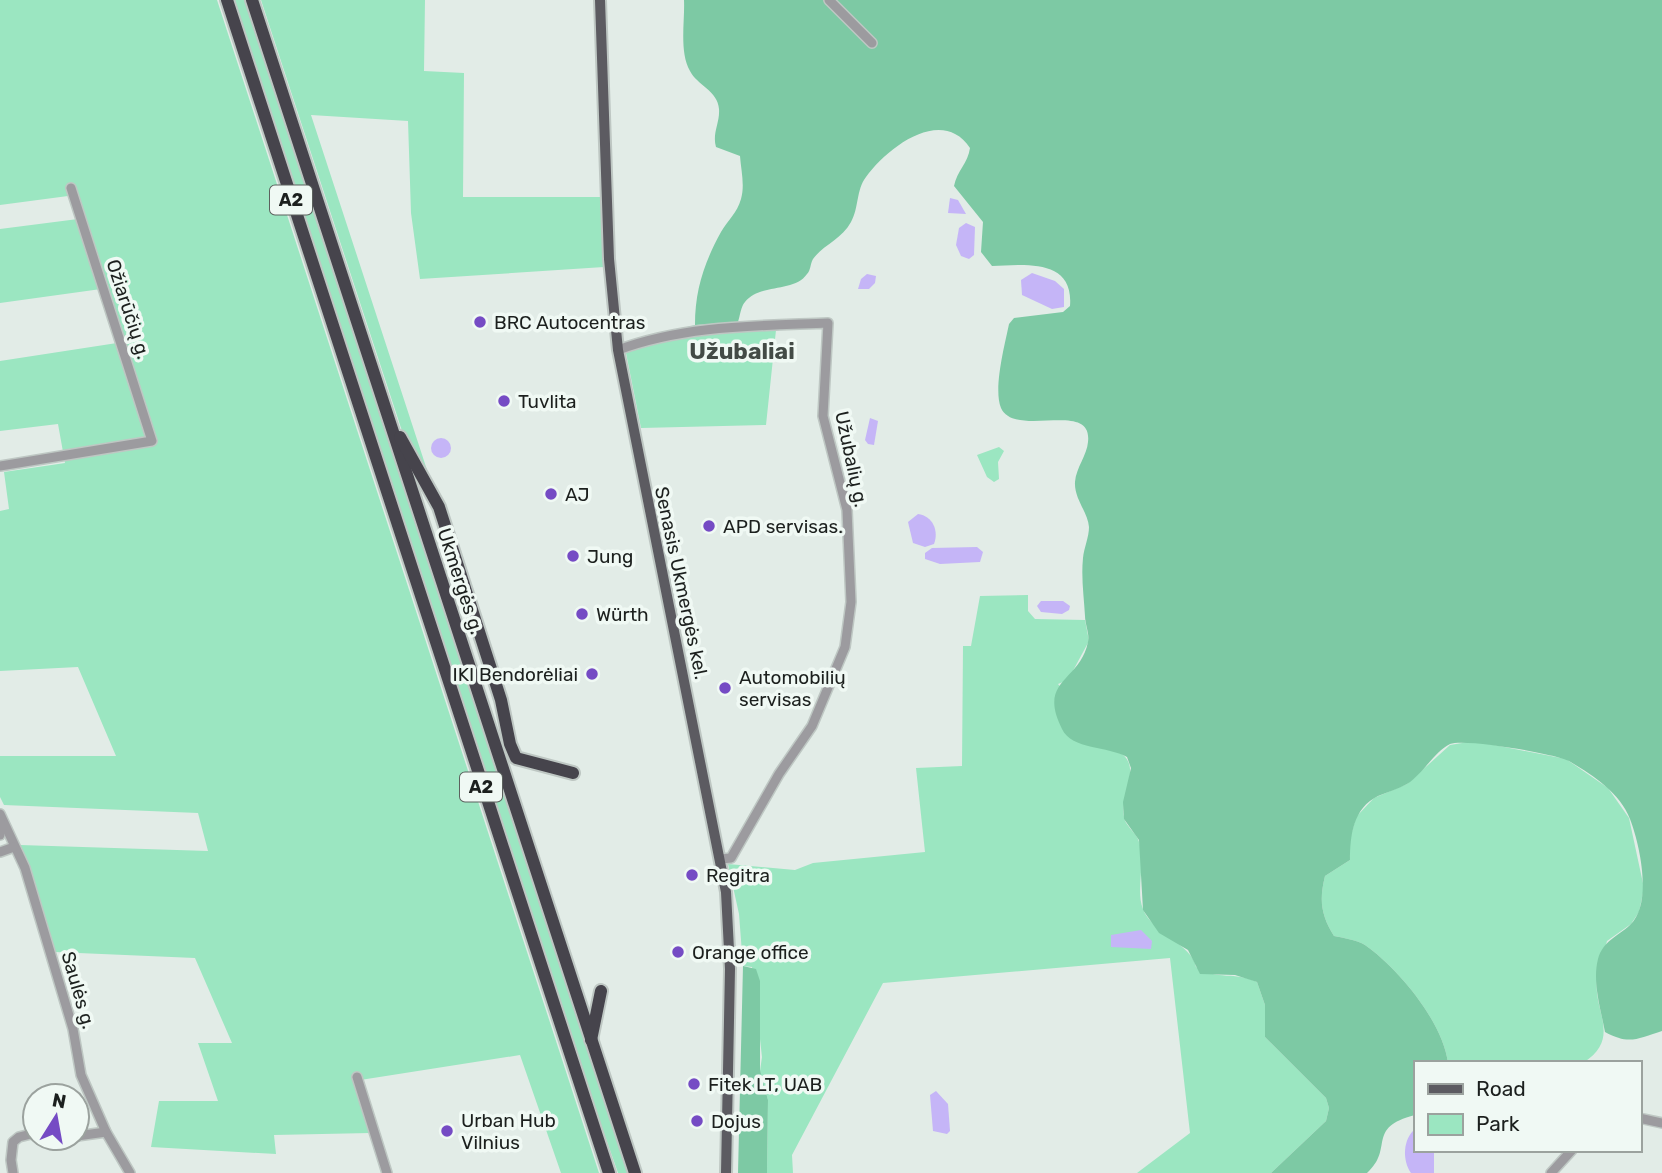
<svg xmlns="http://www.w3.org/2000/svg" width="1662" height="1173" font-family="Rubik,sans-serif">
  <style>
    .green { fill: #9be6c1 }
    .forest { fill: #7dc9a4 }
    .water { fill: #c5b5f7 }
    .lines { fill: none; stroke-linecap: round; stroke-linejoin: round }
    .minor-casing { stroke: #bec7c3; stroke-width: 12 }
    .major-casing { stroke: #bec7c3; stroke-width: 14 }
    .highway-casing { stroke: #bec7c3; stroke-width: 16 }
    .minor { stroke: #9c9b9f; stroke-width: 9 }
    .major { stroke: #5c5b61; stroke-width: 10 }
    .highway { stroke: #46444c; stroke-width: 12 }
    .poi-dot { fill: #754bc4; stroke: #f0f9f4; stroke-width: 2.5 }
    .labels { text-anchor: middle; stroke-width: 7; stroke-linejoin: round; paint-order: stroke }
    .shield { fill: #f0f9f4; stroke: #5c615e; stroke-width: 2 }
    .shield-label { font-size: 18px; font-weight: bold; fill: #1c201e }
    .street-label { font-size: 19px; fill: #1c201e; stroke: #f0f9f4 }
    .poi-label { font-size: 19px; fill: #1c201e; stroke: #f0f9f4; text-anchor: start }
    .quarter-label { font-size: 23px; font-weight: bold; fill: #434b46; stroke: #f0f9f4 }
  </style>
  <rect width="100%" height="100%" fill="#e2ece7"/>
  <g class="green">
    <polygon points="0,0 217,0 599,1173 561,1173 520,1055 354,1081 370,1133 274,1135 276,1154 151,1147 159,1101 218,1101 198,1043 232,1043 195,958 55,952 20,845 208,851 198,813 4,805 0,797 0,756 116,756 78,667 0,671 0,511 9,509 4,472 65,463 58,424 0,431 0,361 117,343 101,289 0,303 0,229 78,219 68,196 0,205"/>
    <polygon points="233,0 245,0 628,1173 618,1173 535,935"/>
    <polygon points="261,0 425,0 424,71 464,73 463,197 601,197 604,267 420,279 411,213 408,121 311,115 428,473 408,448 402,431"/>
    <polygon points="738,322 738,330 776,330 766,425 641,428 624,343 695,325"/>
    <polygon points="999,447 1004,451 998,462 999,479 994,482 987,477 977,455"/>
    <path d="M1028,595V611L1035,619L1085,620L1089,641L1068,680L1058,684L1119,752C1143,766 1120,794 1124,817C1125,825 1134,831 1138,839C1147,860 1135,889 1143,909C1151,932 1193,945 1196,967C1218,981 1234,971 1257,982L1265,1005V1037L1326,1098L1329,1108L1326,1121L1271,1173H1137L1190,1133L1170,958L883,983L792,1155L793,1173H767L768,1100L760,1071L762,1057L752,967L743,966L739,914L728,864L795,870L813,863L925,852L916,768L962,766L963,646H971L980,596Z"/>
    <path d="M1474,741L1566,759L1608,788L1629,818L1644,888L1639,912L1631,924L1607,941C1604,953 1599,966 1597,979C1593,1012 1622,1038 1583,1063H1448C1443,1022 1398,968 1365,945C1357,940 1344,938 1334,936C1321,915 1319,900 1325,876L1350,860V839L1356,817L1374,798L1407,784L1450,745Z"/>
  </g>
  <g class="forest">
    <path d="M684,0H1662V1031C1637,1039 1629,1045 1605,1032C1601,1010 1592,982 1598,959C1603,941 1617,937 1630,925C1653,904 1640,845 1630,819C1620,793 1593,775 1569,761C1556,754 1465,738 1450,744C1434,752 1423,774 1407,784C1398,789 1387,792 1378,796C1353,808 1350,836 1350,860L1325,876C1319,900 1321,915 1334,936C1344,938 1357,940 1365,945C1398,968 1443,1022 1448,1063H1415V1115C1365,1128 1395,1148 1367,1173H1271L1326,1121L1329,1108L1326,1098L1265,1037V1005L1257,982L1235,975L1200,974L1188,950L1159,933L1143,910L1139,840L1124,819L1123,802L1131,768L1127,757C1108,746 1072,750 1062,729C1037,679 1080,682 1088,642C1090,635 1085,624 1085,616C1084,597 1081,578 1083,558C1084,548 1089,537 1089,527C1088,512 1074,499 1075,482C1076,468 1087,455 1088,442C1093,399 1015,439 1001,408C993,389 1005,344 1009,324L1014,318L1063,312L1070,306C1074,258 1024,265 992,266L981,252L983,222L954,186C957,171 968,163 970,148C942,106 888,147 866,177C856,190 859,208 851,222C842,239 823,245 813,259C810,264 811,270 807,274C794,293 760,283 745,302C741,306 740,316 738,322L695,325C695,290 704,263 721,232C728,220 737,213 741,199C745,185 741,170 740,156L716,147C712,133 720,123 719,109C718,91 697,85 690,71C679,52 685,21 684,0Z"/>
    <polygon points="743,966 756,969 760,981 760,1070 768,1100 767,1173 738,1173"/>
  </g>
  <g class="water">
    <polygon points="950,198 958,200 966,214 948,213"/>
    <polygon points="966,223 975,227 974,255 969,259 961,256 956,245 959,228"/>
    <polygon points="1032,273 1055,281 1064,289 1064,307 1052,309 1022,295 1021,280"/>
    <polygon points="867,274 876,276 875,283 869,289 858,289 861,279"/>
    <polygon points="870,418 878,421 874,445 868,444 865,440"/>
    <circle cx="441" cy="448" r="10"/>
    <path d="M918,514C933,516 939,531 934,544L925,547L913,543L908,522Z"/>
    <polygon points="977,547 983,552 980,562 940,564 925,559 925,553 932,548"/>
    <polygon points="1041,601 1063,601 1070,606 1069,610 1062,614 1041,612 1037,606"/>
    <polygon points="1141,930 1152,941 1151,949 1111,947 1111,935"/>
    <polygon points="936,1091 948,1104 950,1131 947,1134 933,1131 930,1095"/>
    <path d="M1415,1129V1150H1434V1173H1411C1402,1160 1403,1139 1415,1129Z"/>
  </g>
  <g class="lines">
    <g class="minor-casing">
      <g id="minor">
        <polyline points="829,0 872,43"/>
        <path d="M618,350C685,325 757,326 828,323L823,416L847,510L851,602L845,647L812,726L779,774L731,858L721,859"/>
        <polyline points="0,466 152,441 71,188"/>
        <polyline points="0,814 25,868 73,1029 81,1075 106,1132 130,1173"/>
        <polyline points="0,822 0,835"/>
        <polyline points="0,852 14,847"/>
        <polyline points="357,1077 387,1173"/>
        <polyline points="1639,1118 1662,1123"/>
        <polyline points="77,1136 106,1132"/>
        <polyline points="13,1173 11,1160 13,1142 19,1137 35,1133"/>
        <polyline points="1551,1173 1572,1150"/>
      </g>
    </g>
    <g class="major-casing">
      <polyline id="major" points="600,0 609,259 618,350 726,892 730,969 726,1173"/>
    </g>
    <g class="highway-casing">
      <g id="highway">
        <polyline points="227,0 609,1173"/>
        <polyline points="252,0 635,1173"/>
        <polyline points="400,437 439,507 501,700 510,744 516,758 573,773"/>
        <polyline points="591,1040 601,991"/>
      </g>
    </g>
    <use href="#minor" class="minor"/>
    <use href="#major" class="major"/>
    <use href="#highway" class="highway"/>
  </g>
  <g class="poi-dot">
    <circle cx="480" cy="322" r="7"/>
    <circle cx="504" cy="401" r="7"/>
    <circle cx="551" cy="494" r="7"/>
    <circle cx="709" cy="526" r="7"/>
    <circle cx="573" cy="556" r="7"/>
    <circle cx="582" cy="614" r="7"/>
    <circle cx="592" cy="674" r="7"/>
    <circle cx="725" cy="688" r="7"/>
    <circle cx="692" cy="875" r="7"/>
    <circle cx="678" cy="952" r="7"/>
    <circle cx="694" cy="1084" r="7"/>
    <circle cx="697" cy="1121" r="7"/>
    <circle cx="447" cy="1131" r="7"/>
  </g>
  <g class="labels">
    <g class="shield">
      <rect x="270" y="185.5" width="42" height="29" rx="5"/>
      <rect x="460" y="772.5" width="42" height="29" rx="5"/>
    </g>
    <g class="shield-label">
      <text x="291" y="206">A2</text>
      <text x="481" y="793">A2</text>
    </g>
    <g class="street-label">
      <text transform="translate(129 309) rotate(72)" y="7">Ožiarūčių g.</text>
      <text transform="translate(852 459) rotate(78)" y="7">Užubalių g.</text>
      <text transform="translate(461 581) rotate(72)" y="7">Ukmergės g.</text>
      <text transform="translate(682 583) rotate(78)" y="7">Senasis Ukmergės kel.</text>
      <text transform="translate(79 990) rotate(74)" y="7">Saulės g.</text>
    </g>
    <g class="poi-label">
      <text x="494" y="329">BRC Autocentras</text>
      <text x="518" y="408">Tuvlita</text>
      <text x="565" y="501">AJ</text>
      <text x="723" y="533">APD servisas.</text>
      <text x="587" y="563">Jung</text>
      <text x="596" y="621">Würth</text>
      <text x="578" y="681" text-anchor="end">IKI Bendorėliai</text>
      <text x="739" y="684">Automobilių<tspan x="739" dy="22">servisas</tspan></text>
      <text x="706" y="882">Regitra</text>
      <text x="692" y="959">Orange office</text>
      <text x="708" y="1091">Fitek LT, UAB</text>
      <text x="461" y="1127">Urban Hub<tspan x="461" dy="22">Vilnius</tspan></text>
      <text x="711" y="1128">Dojus</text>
    </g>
    <g class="quarter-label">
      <text x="742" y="359">Užubaliai</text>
    </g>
  </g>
  <rect x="1414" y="1061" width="228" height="91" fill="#f0f9f4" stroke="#9ba29e" stroke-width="2"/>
  <rect x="1428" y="1084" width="35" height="10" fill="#5c5b61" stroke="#9ba29e" stroke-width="2"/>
  <text x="1476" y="1096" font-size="21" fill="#1c201e">Road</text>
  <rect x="1428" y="1114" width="35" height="21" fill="#9be6c1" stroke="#9ba29e" stroke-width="2"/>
  <text x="1476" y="1131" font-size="21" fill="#1c201e">Park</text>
  <g transform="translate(56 1117) rotate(11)"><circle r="33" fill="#f0f9f4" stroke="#9ba29e" stroke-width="2"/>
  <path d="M0-5L12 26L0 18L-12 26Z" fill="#754bc4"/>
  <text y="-10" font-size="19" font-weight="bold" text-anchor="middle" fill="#1c201e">N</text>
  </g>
</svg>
